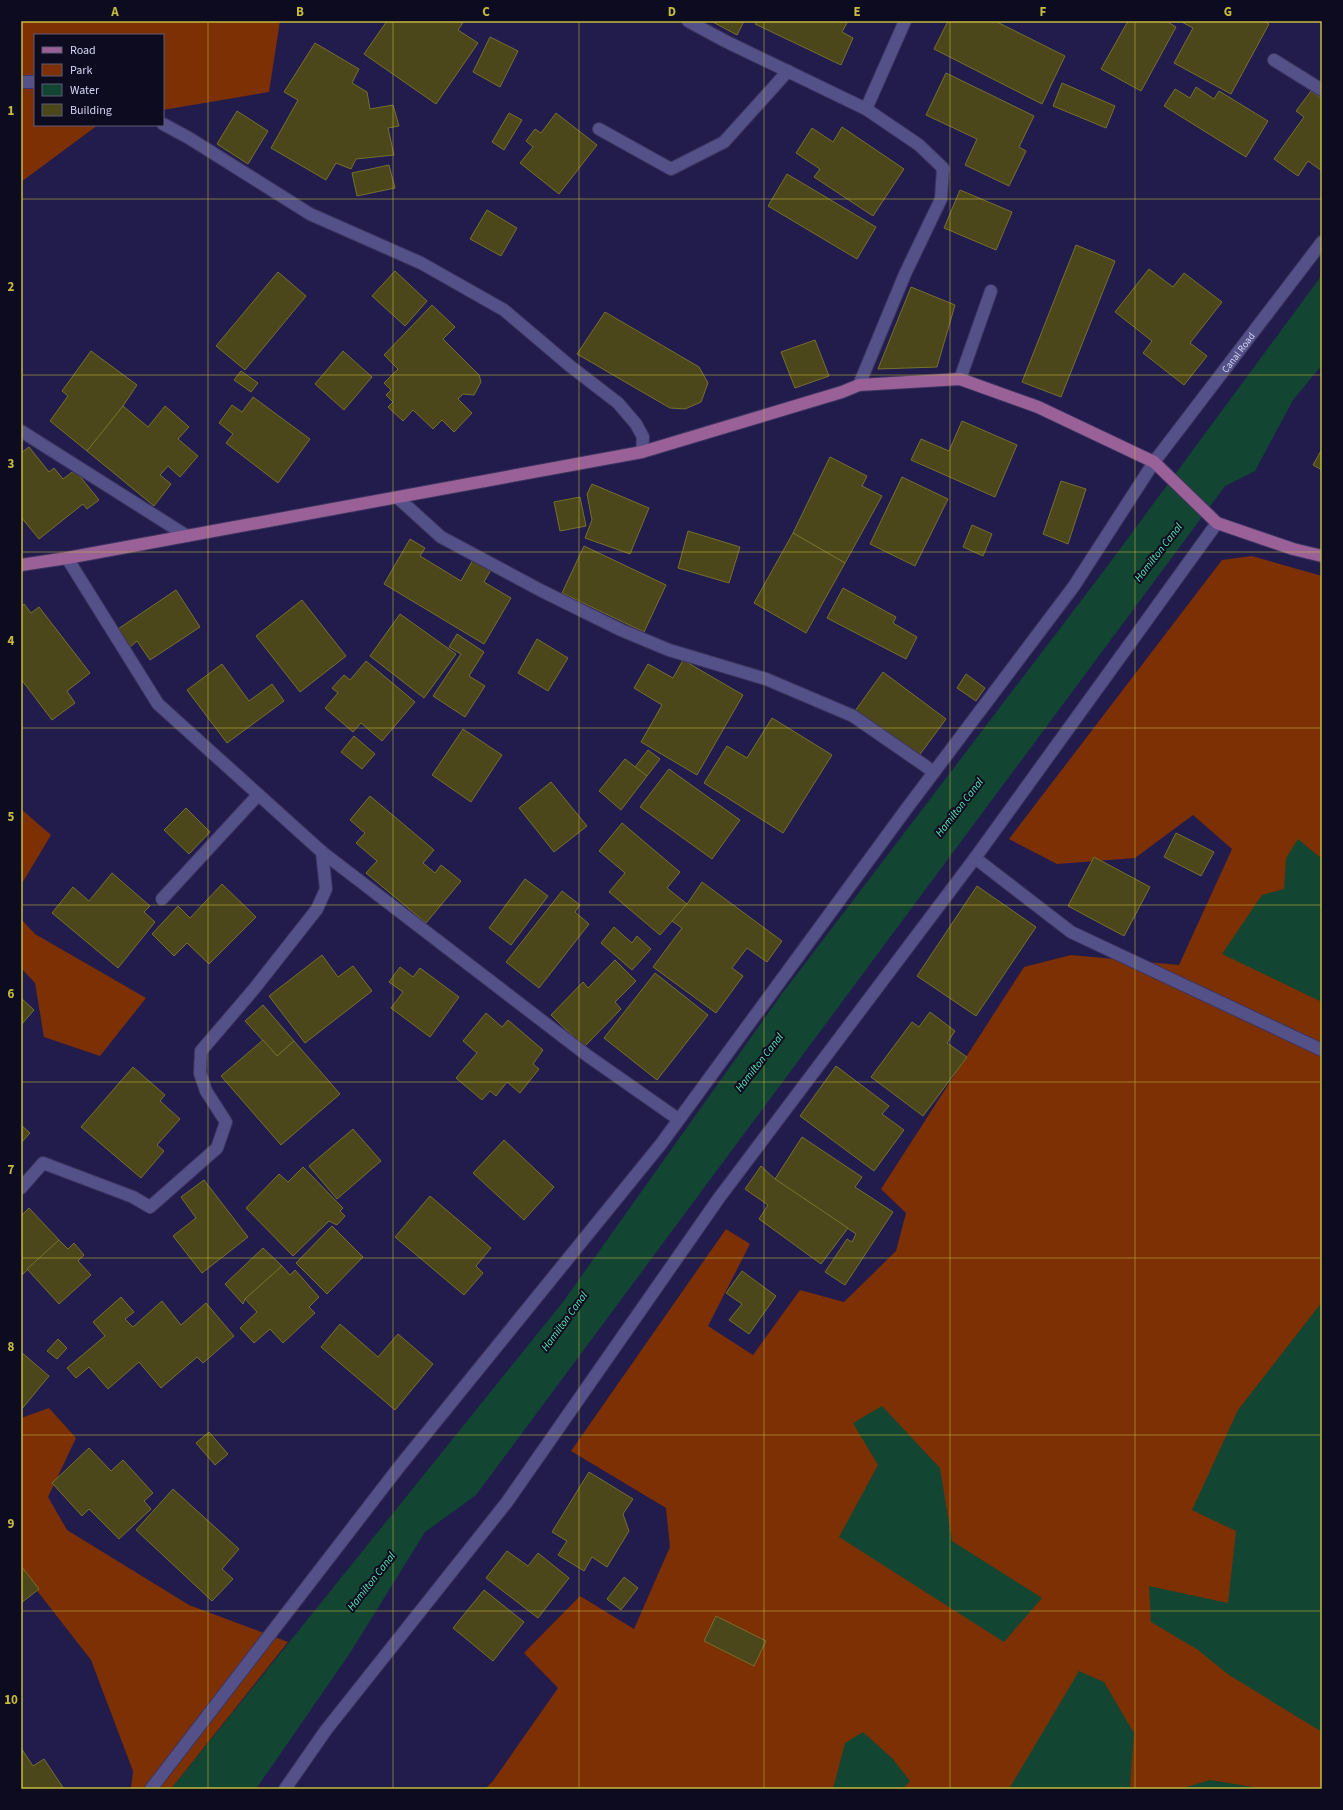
<svg xmlns="http://www.w3.org/2000/svg" width="1343" height="1810" font-family="'Source Sans 3',sans-serif">
  <style>
    .green { fill: #7c3003 }
    .water { fill: #124632 }
    .building { fill: #4b471a; stroke: #76702e }
    .lines { fill: none; stroke-linecap: round; stroke-linejoin: round }
    .lane-casing { stroke: #3d3560; stroke-width: 14 }
    .street-casing { stroke: #3d3560; stroke-width: 14 }
    .secondary-casing { stroke: #3d3560; stroke-width: 14 }
    .primary-casing { stroke: #3d3560; stroke-width: 14 }
    .lane { stroke: #535188; stroke-width: 12 }
    .street { stroke: #535188; stroke-width: 12 }
    .secondary { stroke: #535188; stroke-width: 12 }
    .primary { stroke: #996198; stroke-width: 12 }
    .grid { fill: none; stroke: #c6bb3c; stroke-width: 1; stroke-opacity: 0.55 }
    .labels { text-anchor: middle; stroke-width: 4; stroke-linejoin: round; paint-order: stroke }
    .street-label { font-size: 10px; fill: #d4d5f5; stroke: #0c0b20 }
    .water-label { font-size: 11px; font-style: italic; fill: #53ebb2; stroke: #0c0b20 }
    .neatline { fill: none; stroke: #c6bb3c; stroke-width: 1.5 }
    .grid-label { font-size: 13px; text-anchor: middle; font-weight: bold; fill: #c6bb3c }
  </style>
  <rect width="100%" height="100%" fill="#221c4d"/>
  <g class="green">
    <polygon points="21,21 280,21 269,92 163,110 163,35 35,35 35,125 98,125 21,182"/>
    <polygon points="1252,556 1322,576 1322,1789 485,1789 493,1781 558,1688 524,1653 580,1596 634,1629 670,1547 666,1508 571,1451 726,1229 750,1244 708,1326 753,1355 800,1290 844,1302 896,1251 906,1213 881,1189 1024,967 1071,955 1179,965 1232,849 1193,815 1135,858 1057,864 1009,839 1222,560"/>
    <polygon points="21,809 51,835 21,885"/>
    <polygon points="21,919 35,934 146,998 100,1056 44,1037 35,983 21,968"/>
    <polygon points="49,1408 76,1438 48,1497 67,1530 189,1605 288,1642 171,1789 131,1789 133,1771 91,1660 21,1570 21,1418"/>
  </g>
  <g class="water">
    <polygon points="1322,275 1322,365 1293,400 1255,471 1225,486 476,1495 425,1532 350,1653 256,1789 171,1789 563,1302 781,995 1106,568"/>
    <polygon points="1298,839 1322,859 1322,1002 1222,954 1262,895 1284,889 1286,858"/>
    <polygon points="1322,1302 1322,1732 1229,1675 1198,1650 1151,1622 1149,1586 1228,1603 1236,1531 1192,1510 1238,1410"/>
    <polygon points="882,1406 940,1468 952,1541 1042,1598 1004,1642 839,1537 878,1465 853,1423"/>
    <polygon points="1079,1671 1104,1682 1134,1733 1130,1786 1136,1789 1009,1789"/>
    <polygon points="863,1732 893,1759 910,1781 903,1789 833,1789 845,1743"/>
    <polygon points="1210,1780 1265,1789 1180,1789"/>
  </g>
  <g class="building">
    <polygon points="387,21 464,21 458,30 478,43 436,104 364,54"/>
    <polygon points="711,21 744,21 737,35"/>
    <polygon points="757,21 848,21 842,32 853,38 841,65 755,24"/>
    <polygon points="948,21 995,21 1065,56 1042,104 934,49"/>
    <polygon points="1128,21 1166,21 1176,27 1141,91 1101,69"/>
    <polygon points="1180,21 1264,21 1269,24 1231,94 1174,63 1193,28"/>
    <polygon points="490,37 518,51 500,87 473,72"/>
    <polygon points="315,43 359,69 352,83 367,92 370,109 393,105 399,126 388,128 394,155 356,159 351,169 336,163 326,180 271,148 298,100 284,92"/>
    <polygon points="946,73 1034,116 1019,147 1026,151 1009,186 965,165 977,139 926,115"/>
    <polygon points="1062,83 1115,106 1106,128 1053,106"/>
    <polygon points="1196,87 1214,99 1219,91 1268,121 1246,157 1164,106 1175,89 1190,98"/>
    <polygon points="1311,91 1322,99 1322,171 1308,161 1298,176 1274,159 1304,117 1296,111"/>
    <polygon points="237,111 268,131 248,164 217,144"/>
    <polygon points="509,113 522,120 504,150 492,142"/>
    <polygon points="556,113 597,145 559,194 520,163 533,147 526,141 535,129 541,133"/>
    <polygon points="842,127 904,169 873,216 814,177 820,169 796,153 812,128 833,142"/>
    <polygon points="389,165 395,188 357,196 352,173"/>
    <polygon points="787,174 876,227 857,259 768,206"/>
    <polygon points="960,190 1012,212 996,250 944,228"/>
    <polygon points="487,210 517,228 501,256 470,239"/>
    <polygon points="1076,245 1115,261 1061,397 1022,382"/>
    <polygon points="1149,269 1173,287 1184,273 1222,302 1190,343 1207,356 1184,385 1143,353 1152,341 1115,312"/>
    <polygon points="395,271 427,301 405,326 372,296"/>
    <polygon points="278,272 306,296 245,370 216,346"/>
    <polygon points="911,287 955,305 937,367 878,369"/>
    <polygon points="432,305 455,327 443,339 479,375 481,382 474,395 463,394 458,399 472,413 454,432 442,420 433,429 413,410 403,421 388,407 393,402 386,395 391,390 384,383 398,369 384,355"/>
    <polygon points="605,312 699,367 708,383 701,402 685,409 670,408 577,354"/>
    <polygon points="815,340 829,376 795,388 781,352"/>
    <polygon points="91,351 137,385 123,406 87,451 50,421 68,396 62,391"/>
    <polygon points="343,351 372,377 344,410 315,384"/>
    <polygon points="241,371 258,383 251,392 234,380"/>
    <polygon points="253,397 310,439 278,483 226,443 233,434 219,423 232,405 242,412"/>
    <polygon points="123,406 148,427 165,406 189,427 178,439 198,456 180,477 168,466 160,475 171,484 154,506 87,451"/>
    <polygon points="962,421 1017,445 995,497 911,460 921,439 949,451"/>
    <polygon points="29,447 49,472 54,468 63,479 75,470 99,500 87,509 83,504 39,539 21,517 21,453"/>
    <polygon points="1322,449 1322,470 1313,465"/>
    <polygon points="830,457 867,476 862,486 882,496 845,563 793,533"/>
    <polygon points="902,477 948,499 915,566 870,544"/>
    <polygon points="1061,481 1086,489 1068,544 1043,534"/>
    <polygon points="592,484 649,508 630,554 585,538 592,520 587,494"/>
    <polygon points="580,497 586,526 560,531 554,502"/>
    <polygon points="972,525 992,534 983,556 963,547"/>
    <polygon points="688,531 740,547 729,583 678,568"/>
    <polygon points="793,533 845,563 806,633 754,603"/>
    <polygon points="410,539 425,548 420,556 461,581 474,558 492,568 484,582 511,598 484,644 384,584"/>
    <polygon points="584,546 666,585 644,632 562,593"/>
    <polygon points="843,588 896,617 893,623 917,637 906,659 827,618"/>
    <polygon points="176,590 200,627 150,660 137,641 130,647 118,629"/>
    <polygon points="302,600 346,656 300,692 256,636"/>
    <polygon points="24,604 31,613 39,607 90,673 67,691 75,703 52,720 21,679 21,607"/>
    <polygon points="400,614 456,654 424,698 370,656"/>
    <polygon points="457,634 484,652 469,676 485,686 465,717 433,696 461,654 449,647"/>
    <polygon points="537,639 568,658 548,691 518,673"/>
    <polygon points="683,660 743,695 697,775 641,742 662,705 634,688 648,664 673,678"/>
    <polygon points="366,661 415,702 382,741 361,723 353,732 325,708 338,693 332,688 344,675 350,680"/>
    <polygon points="222,664 249,701 272,684 284,701 227,743 187,690"/>
    <polygon points="883,672 946,719 918,757 855,711"/>
    <polygon points="966,674 985,688 976,701 957,688"/>
    <polygon points="772,718 832,755 783,833 704,783 727,746 747,758"/>
    <polygon points="463,729 502,755 471,802 432,775"/>
    <polygon points="354,736 375,754 362,769 341,752"/>
    <polygon points="648,750 660,759 647,776 635,767"/>
    <polygon points="625,759 647,776 621,810 599,791"/>
    <polygon points="669,769 740,820 712,859 640,807"/>
    <polygon points="551,782 587,826 554,852 519,808"/>
    <polygon points="370,796 434,850 423,863 435,873 441,865 461,881 426,923 366,873 377,861 356,843 365,833 350,820"/>
    <polygon points="186,808 210,832 189,854 164,830"/>
    <polygon points="622,823 680,872 667,888 687,904 660,935 609,892 625,873 599,851"/>
    <polygon points="1176,833 1214,852 1201,876 1164,857"/>
    <polygon points="1094,857 1150,887 1124,936 1068,906"/>
    <polygon points="112,873 150,906 144,912 155,922 118,968 52,913 73,887 89,901"/>
    <polygon points="525,879 548,896 511,945 489,928"/>
    <polygon points="702,882 782,941 767,962 747,948 732,968 743,976 716,1013 653,967 682,928 672,921 687,904"/>
    <polygon points="222,884 256,917 209,964 187,943 174,956 152,934 178,906 190,918"/>
    <polygon points="977,886 1036,927 976,1016 917,976"/>
    <polygon points="562,891 580,905 575,912 589,924 539,988 506,962"/>
    <polygon points="614,927 632,943 637,936 651,949 632,970 601,943"/>
    <polygon points="322,955 338,977 353,966 372,991 305,1043 269,996"/>
    <polygon points="615,960 636,981 615,1002 621,1009 584,1047 551,1015 583,982 588,988"/>
    <polygon points="400,967 413,977 420,968 459,997 430,1037 391,1008 403,992 389,982"/>
    <polygon points="655,973 708,1015 657,1080 604,1038"/>
    <polygon points="21,998 34,1010 21,1025"/>
    <polygon points="263,1005 294,1041 277,1056 245,1021"/>
    <polygon points="930,1012 955,1031 947,1043 967,1057 923,1116 871,1077 912,1022 919,1027"/>
    <polygon points="486,1013 502,1027 508,1020 543,1050 533,1064 539,1069 520,1093 507,1082 496,1096 490,1091 482,1100 456,1078 477,1053 463,1041"/>
    <polygon points="263,1040 277,1056 294,1041 340,1094 281,1145 221,1076"/>
    <polygon points="836,1066 889,1106 882,1114 904,1130 874,1171 800,1116"/>
    <polygon points="133,1067 165,1095 160,1101 180,1119 157,1145 164,1151 141,1178 81,1127"/>
    <polygon points="21,1125 30,1133 21,1143"/>
    <polygon points="353,1129 381,1161 337,1199 309,1166"/>
    <polygon points="802,1137 862,1177 855,1187 893,1212 845,1285 825,1272 847,1239 852,1242 856,1234 775,1179"/>
    <polygon points="504,1140 554,1187 524,1220 473,1173"/>
    <polygon points="761,1166 775,1179 848,1228 821,1264 759,1219 768,1205 745,1189"/>
    <polygon points="303,1167 343,1208 340,1211 345,1216 337,1225 329,1221 293,1256 246,1208 279,1174 288,1182"/>
    <polygon points="204,1180 248,1237 202,1273 173,1236 196,1218 181,1197"/>
    <polygon points="430,1196 491,1248 476,1266 483,1273 464,1295 395,1237"/>
    <polygon points="29,1208 59,1240 22,1275 21,1216"/>
    <polygon points="332,1226 363,1257 327,1294 296,1263"/>
    <polygon points="59,1240 68,1249 74,1243 84,1255 78,1261 91,1275 59,1304 27,1269"/>
    <polygon points="263,1248 282,1266 245,1299 243,1304 225,1284"/>
    <polygon points="282,1266 290,1275 295,1270 319,1297 309,1307 315,1313 283,1343 270,1329 254,1343 240,1328 257,1312 245,1299"/>
    <polygon points="742,1271 776,1296 749,1334 729,1320 742,1304 726,1293"/>
    <polygon points="121,1297 134,1312 125,1319 133,1327 162,1301 181,1325 206,1303 234,1336 203,1363 197,1357 161,1388 139,1362 108,1389 89,1367 76,1378 67,1368 105,1336 93,1322"/>
    <polygon points="340,1324 378,1357 398,1334 433,1364 395,1410 321,1347"/>
    <polygon points="58,1339 67,1348 57,1359 47,1351"/>
    <polygon points="21,1352 49,1376 21,1410"/>
    <polygon points="209,1432 228,1454 215,1465 196,1443"/>
    <polygon points="89,1448 111,1471 123,1460 153,1493 144,1501 151,1509 119,1539 89,1509 82,1516 52,1483"/>
    <polygon points="589,1472 633,1499 623,1514 629,1531 607,1567 592,1557 584,1571 558,1555 567,1541 552,1532"/>
    <polygon points="173,1489 239,1549 222,1569 233,1579 212,1601 136,1530"/>
    <polygon points="507,1551 528,1566 538,1553 569,1578 538,1618 486,1578"/>
    <polygon points="21,1566 39,1589 21,1603"/>
    <polygon points="624,1577 638,1588 621,1610 607,1599"/>
    <polygon points="484,1590 524,1622 493,1661 453,1628"/>
    <polygon points="716,1616 766,1641 754,1666 704,1641"/>
    <polygon points="21,1748 33,1766 44,1759 64,1789 21,1789"/>
  </g>
  <g class="lines">
    <g class="lane-casing">
      <g id="lane">
        <polyline points="1274,60 1322,90"/>
        <polyline points="599,129 671,169 724,142 788,71"/>
        <polyline points="960,379 991,291"/>
        <polyline points="398,498 441,537 542,591 621,630 669,650 766,679 853,716 934,772"/>
        <polyline points="162,899 258,795"/>
      </g>
    </g>
    <g class="street-casing">
      <g id="street">
        <polyline points="688,21 725,41 866,109 919,145 943,168 941,199 905,274 859,385"/>
        <polyline points="21,82 35,82"/>
        <polyline points="866,109 905,21"/>
        <polyline points="163,124 189,138 310,214 421,263 504,310 570,366 618,403 636,424 643,437 642,452"/>
        <polyline points="21,431 187,536"/>
        <polyline points="322,852 588,1056 678,1119"/>
        <polyline points="975,858 1071,932 1322,1050"/>
        <polyline points="21,1188 43,1163 133,1197 150,1207 217,1148 226,1122 206,1091 200,1073 201,1051 254,989 317,909 326,889 322,852 158,704 67,558"/>
        <polyline points="151,1789 399,1467 661,1144 907,808 1074,586 1154,462"/>
        <polyline points="285,1789 326,1730 507,1502 719,1198 975,858 1217,523"/>
      </g>
    </g>
    <g class="secondary-casing">
      <g id="secondary">
        <path id="s1" d="M1154,462L1322,242"/>
      </g>
    </g>
    <g class="primary-casing">
      <polyline id="primary" points="21,565 67,558 642,452 842,392 859,385 960,379 1038,407 1154,462 1217,523 1293,549 1322,556"/>
    </g>
    <use href="#lane" class="lane"/>
    <use href="#street" class="street"/>
    <use href="#secondary" class="secondary"/>
    <use href="#primary" class="primary"/>
  </g>
  <path class="grid" d="M208,21V1789M393,21V1789M579,21V1789M764,21V1789M950,21V1789M1135,21V1789M21,199H1322M21,375H1322M21,552H1322M21,728H1322M21,905H1322M21,1082H1322M21,1258H1322M21,1435H1322M21,1611H1322"/>
  <g class="labels">
    <g class="street-label">
      <text dy="4" stroke="none"><textPath href="#s1" startOffset="138">Canal Road</textPath></text>
    </g>
    <g class="water-label">
      <text transform="translate(1158 552) rotate(-52)" y="4">Hamilton Canal</text>
      <text transform="translate(959 807) rotate(-52)" y="4">Hamilton Canal</text>
      <text transform="translate(759 1062) rotate(-52)" y="4">Hamilton Canal</text>
      <text transform="translate(564 1321) rotate(-54)" y="4">Hamilton Canal</text>
      <text transform="translate(371 1581) rotate(-52)" y="4">Hamilton Canal</text>
    </g>
  </g>
  <rect width="1343" height="1810" fill="none" stroke="#0c0b20" stroke-width="44"/>
  <rect x="34" y="34" width="130" height="92" fill="#0c0b20" stroke="#5c5c75"/>
  <rect x="42" y="47" width="20" height="6" fill="#996198" stroke="#5c5c75"/>
  <text x="70" y="54" font-size="12" fill="#d4d5f5">Road</text>
  <rect x="42" y="64" width="20" height="12" fill="#7c3003" stroke="#5c5c75"/>
  <text x="70" y="74" font-size="12" fill="#d4d5f5">Park</text>
  <rect x="42" y="84" width="20" height="12" fill="#124632" stroke="#5c5c75"/>
  <text x="70" y="94" font-size="12" fill="#d4d5f5">Water</text>
  <rect x="42" y="104" width="20" height="12" fill="#4b471a" stroke="#5c5c75"/>
  <text x="70" y="114" font-size="12" fill="#d4d5f5">Building</text>
  <rect x="22" y="22" width="1299" height="1766" class="neatline"/>
  <g class="grid-label">
    <text x="115" y="16">A</text>
    <text x="300" y="16">B</text>
    <text x="486" y="16">C</text>
    <text x="672" y="16">D</text>
    <text x="857" y="16">E</text>
    <text x="1043" y="16">F</text>
    <text x="1228" y="16">G</text>
    <text x="11" y="115">1</text>
    <text x="11" y="291">2</text>
    <text x="11" y="468">3</text>
    <text x="11" y="645">4</text>
    <text x="11" y="821">5</text>
    <text x="11" y="998">6</text>
    <text x="11" y="1174">7</text>
    <text x="11" y="1351">8</text>
    <text x="11" y="1528">9</text>
    <text x="11" y="1704">10</text>
  </g>
</svg>
